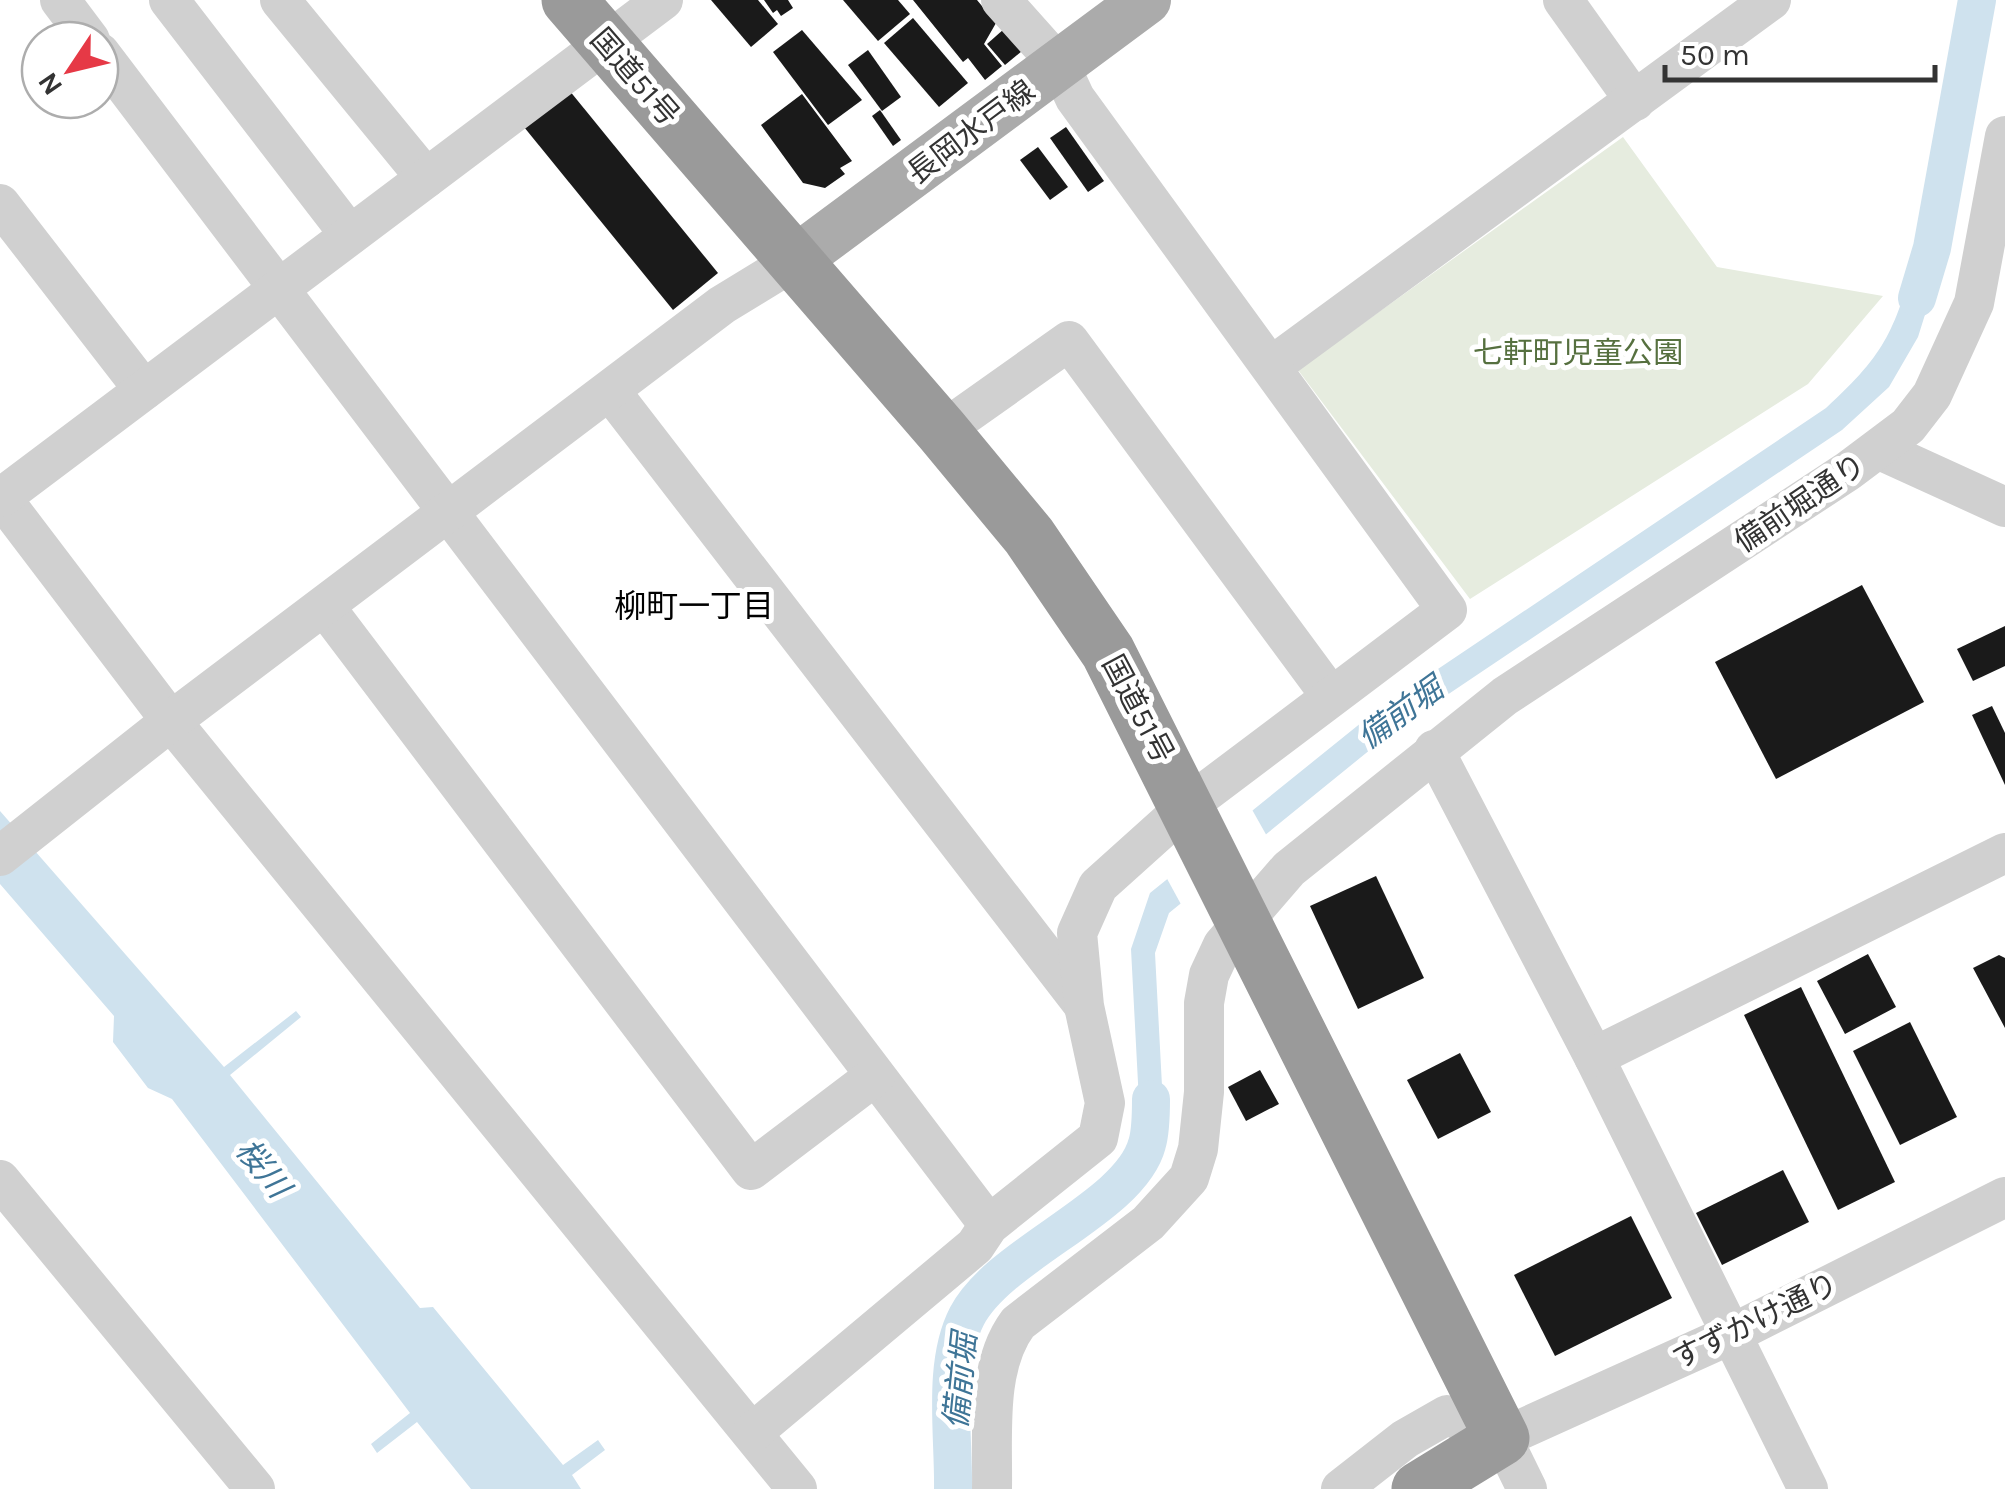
<svg xmlns="http://www.w3.org/2000/svg" width="2005" height="1489" font-family="Karla,'Noto Sans JP',sans-serif">
  <style>
    .green { fill: #e6ecdf }
    .water { fill: #cfe2ee }
    .pier { fill: #fff }
    .lines { fill: none; stroke-linecap: round; stroke-linejoin: round }
    .canal { stroke: #cfe2ee; stroke-width: 38 }
    .building { fill: #1a1a1a }
    .minor { stroke: #d0d0d0; stroke-width: 40 }
    .major { stroke: #ababab; stroke-width: 50 }
    .highway { stroke: #9a9a9a; stroke-width: 55 }
    .labels { text-anchor: middle; stroke-width: 10; stroke-linejoin: round; paint-order: stroke }
    .street-label { font-size: 30px; fill: #333; stroke: #fff }
    .park-label { font-size: 30px; fill: #56703f; stroke: #fff }
    .neighbourhood-label { font-size: 32px; fill: #000; stroke: #fff }
    .water-label { font-size: 32px; font-style: italic; fill: #3f7597; stroke: #fff }
  </style>
  <rect width="100%" height="100%" fill="#fff"/>
  <polygon class="green" points="1623,137 1717,267 1883,296 1808,384 1470,599 1298,370"/>
  <g class="water">
    <path d="M1919,245L1944,254L1918,337L1889,387L1842,430L1392,732L1169,913L1155,953L1163,1105L1159,1151L1135,1144L1139,1102L1131,949L1150,893L1377,710L1826,408C1891,349 1895,326 1919,245Z"/>
    <polygon points="0,811 224,1067 296,1011 301,1017 230,1075 420,1308 433,1307 563,1465 598,1440 605,1450 572,1475 581,1489 471,1489 417,1422 377,1453 371,1444 410,1413 172,1099 148,1088 113,1042 114,1016 0,884"/>
  </g>
  <polygon class="pier" points="1250,806 1268,838 1183,908 1165,875"/>
  <g class="lines">
    <g class="canal">
      <polyline points="1917,298 1932,248 1977,0"/>
      <path d="M953,1489C954,1436 942,1364 967,1316C1000,1253 1130,1208 1147,1144C1151,1131 1151,1113 1151,1099"/>
    </g>
  </g>
  <g class="building">
    <polygon points="711,0 758,0 778,24 751,47"/>
    <polygon points="764,0 788,0 793,8 781,16 777,10 773,13"/>
    <polygon points="843,0 898,0 910,14 878,41"/>
    <polygon points="913,0 977,0 996,23 984,44 1002,66 985,80 968,58 963,62"/>
    <polygon points="913,18 968,83 939,107 884,43"/>
    <polygon points="1004,29 1022,51 1005,65 987,44"/>
    <polygon points="802,30 862,100 828,125 773,52"/>
    <polygon points="868,50 901,97 882,111 848,65"/>
    <polygon points="569,90 718,273 673,310 524,127"/>
    <polygon points="802,94 852,161 840,168 845,174 825,188 803,183 761,125"/>
    <polygon points="880,110 901,140 893,146 872,116"/>
    <polygon points="1066,127 1104,181 1088,192 1050,138"/>
    <polygon points="1038,147 1068,187 1050,200 1020,160"/>
    <polygon points="1862,585 1924,702 1776,779 1715,662"/>
    <polygon points="2005,626 2005,666 1973,681 1957,649"/>
    <polygon points="1992,706 2005,733 2005,785 1972,715"/>
    <polygon points="1376,876 1424,978 1358,1009 1310,906"/>
    <polygon points="1868,954 1896,1007 1845,1034 1817,981"/>
    <polygon points="1999,955 2005,958 2005,1028 1973,968"/>
    <polygon points="1801,987 1895,1182 1838,1210 1744,1015"/>
    <polygon points="1910,1022 1957,1117 1900,1145 1853,1051"/>
    <polygon points="1460,1053 1491,1112 1438,1139 1407,1080"/>
    <polygon points="1260,1070 1279,1104 1246,1121 1228,1087"/>
    <polygon points="1783,1170 1809,1222 1722,1265 1696,1213"/>
    <polygon points="1631,1216 1672,1298 1555,1356 1514,1275"/>
  </g>
  <g class="lines">
    <g class="minor">
      <polyline points="60,0 90,40"/>
      <polyline points="169,0 350,235"/>
      <polyline points="280,0 426,178"/>
      <polyline points="1563,0 1635,101"/>
      <polyline points="100,53 989,1225"/>
      <polyline points="0,204 144,390"/>
      <polyline points="1273,365 1771,0"/>
      <polyline points="611,392 1082,1003"/>
      <polyline points="942,431 1069,341 1330,695"/>
      <polyline points="1880,450 2005,507"/>
      <polyline points="0,496 171,721 797,1489"/>
      <polyline points="2,497 663,0"/>
      <polyline points="325,607 751,1170 875,1076"/>
      <polyline points="1434,750 1594,1057 1808,1489"/>
      <polyline points="0,856 171,721 722,305 794,261"/>
      <polyline points="1594,1057 2005,853"/>
      <polyline points="0,1180 255,1489"/>
      <polyline points="752,1433 975,1246 989,1225 1098,1138 1105,1103 1084,1006 1077,933 1098,886 1187,806 1447,610 1075,98 1060,66 1001,0"/>
      <polyline points="1502,1438 1732,1334 2005,1197"/>
      <polyline points="1502,1438 1527,1489"/>
      <path d="M992,1489C993,1436 985,1367 1018,1323L1148,1223L1189,1178L1198,1149L1204,1092V1003L1209,975L1223,945L1289,869L1505,696L1848,471L1908,426L1932,395L1974,303L2005,136"/>
      <polyline points="1341,1489 1405,1439 1447,1415 1502,1438"/>
    </g>
    <polyline class="major" points="794,261 1146,0"/>
    <polyline class="highway" points="569,0 942,431 1029,536 1108,652 1502,1438 1419,1489"/>
  </g>
  <g class="labels">
    <g class="street-label">
      <text transform="translate(635 77) rotate(49)" y="10">国道51号</text>
      <text transform="translate(971 132) rotate(-37)" y="10">長岡水戸線</text>
      <text transform="translate(1800 503) rotate(-34)" y="10">備前堀通り</text>
      <text transform="translate(1138 709) rotate(62)" y="10">国道51号</text>
      <text transform="translate(1755 1321) rotate(-26)" y="10">すずかけ通り</text>
    </g>
    <g class="park-label">
      <text x="1578" y="363">七軒町児童公園</text>
    </g>
    <g class="neighbourhood-label">
      <text x="694" y="617">柳町一丁目</text>
    </g>
    <g class="water-label">
      <text transform="translate(1400 713) rotate(-36)" y="11">備前堀</text>
      <text transform="translate(263 1168) rotate(51)" y="11">桜川</text>
      <text transform="translate(960 1381) rotate(-84)" y="11">備前堀</text>
    </g>
  </g>
  <g transform="translate(70 70) rotate(235)"><circle r="48" fill="#ffffff" stroke="#adadad" stroke-width="2.5"/>
  <path d="M0-8L18 38L0 25L-18 38Z" fill="#e63946"/>
  <text y="-15" font-size="28" font-weight="bold" text-anchor="middle" fill="#333333">N</text>
  </g>
  <path d="M1665 65v15h270v-15" fill="none" stroke="#333333" stroke-width="5"/>
  <text x="1680" y="65" font-size="30" fill="#333333" stroke="#ffffff" stroke-width="8" paint-order="stroke">50 m</text>
</svg>
